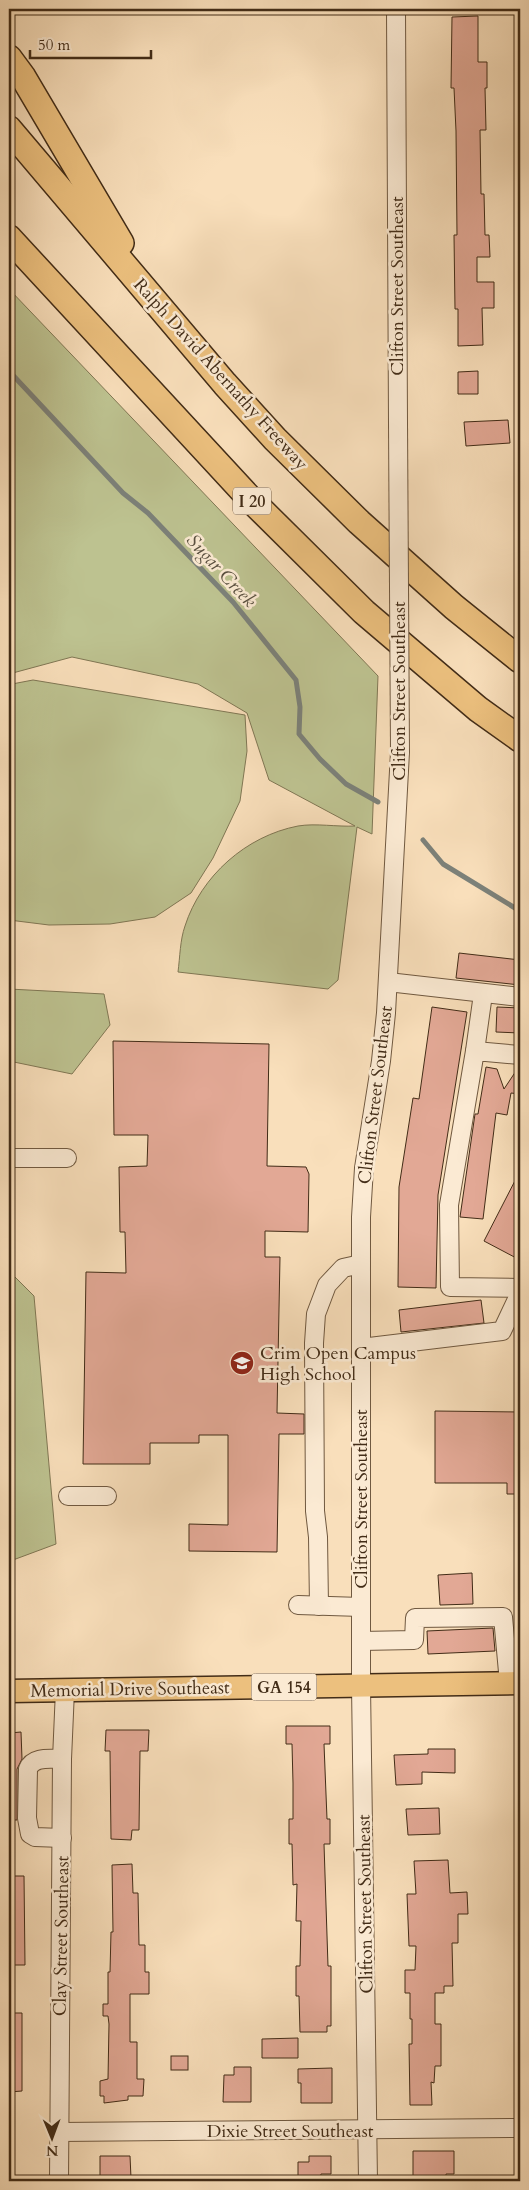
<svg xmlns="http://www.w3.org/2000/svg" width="529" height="2190" font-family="Cardo,serif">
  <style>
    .green { fill: #bdc290; stroke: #807754 }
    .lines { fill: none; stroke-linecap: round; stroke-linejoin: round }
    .stream { stroke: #7c8179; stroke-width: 5 }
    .building { fill: #e2a895; stroke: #422c17 }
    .minor-casing { stroke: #705940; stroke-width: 20 }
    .major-casing { stroke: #422c17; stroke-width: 25 }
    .highway-casing { stroke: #422c17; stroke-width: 28 }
    .minor { stroke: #fbead3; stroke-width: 18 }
    .major { stroke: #ecc07e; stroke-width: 22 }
    .highway { stroke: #ecc07e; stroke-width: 25 }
    .minor-bridge-casing { stroke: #705940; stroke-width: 20; stroke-linecap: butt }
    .minor-bridge { stroke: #fbead3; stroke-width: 18 }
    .labels { text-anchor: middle; stroke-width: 5; stroke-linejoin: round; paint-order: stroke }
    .shield { fill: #fbead3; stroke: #7a654f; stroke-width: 1 }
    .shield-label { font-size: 16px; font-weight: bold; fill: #422c17 }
    .street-label { font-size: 18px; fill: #422c17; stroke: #fbead3 }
    .poi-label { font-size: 18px; fill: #422c17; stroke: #fbead3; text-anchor: start }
    .water-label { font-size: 19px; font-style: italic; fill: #5a5040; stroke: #fbead3 }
  </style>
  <rect width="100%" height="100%" fill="#f9dfbb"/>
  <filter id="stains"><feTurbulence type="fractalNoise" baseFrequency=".004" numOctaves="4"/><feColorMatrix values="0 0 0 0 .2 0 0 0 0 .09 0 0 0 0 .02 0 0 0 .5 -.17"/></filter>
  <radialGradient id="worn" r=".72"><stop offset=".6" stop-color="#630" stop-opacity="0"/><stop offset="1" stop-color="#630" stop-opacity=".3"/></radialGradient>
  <g class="green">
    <path d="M9,289L378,676L372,834L357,827L338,980L328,989L178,972C180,957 180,940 185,926C201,876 246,836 298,826C316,823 337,827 355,826L269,780L247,713L198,684L72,657L9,674Z"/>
    <polygon points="33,680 245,715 247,751 240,801 213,858 191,893 155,917 110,924 49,925 9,920 9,712 12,684"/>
    <polygon points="9,989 104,994 110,1025 72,1074 9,1061"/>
    <polygon points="9,1271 34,1296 56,1544 13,1560 9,1554"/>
  </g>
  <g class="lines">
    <g class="stream">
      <polyline points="9,371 123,493 148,513 233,602 296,680 300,707 299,734 320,759 346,784 378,802"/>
      <polyline points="423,840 443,864 515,908 520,908"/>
    </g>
  </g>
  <g class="building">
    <polygon points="478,16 478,62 487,62 487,88 485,88 486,130 480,130 481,194 484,194 485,235 489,235 490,257 477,257 477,282 494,282 494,308 482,308 483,345 458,346 458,309 455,309 454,235 457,235 456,131 454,88 451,88 452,17"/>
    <polygon points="478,371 478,394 458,394 458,372"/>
    <polygon points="508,420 510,443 466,446 464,422"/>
    <polygon points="459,953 520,960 520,985 456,978"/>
    <polygon points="432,1007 467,1012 438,1195 436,1288 398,1287 399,1187 413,1098 419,1099"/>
    <polygon points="497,1007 520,1008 520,1033 496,1032"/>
    <polygon points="113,1041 269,1044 267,1166 306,1167 309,1174 308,1232 265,1231 265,1257 280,1257 277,1413 304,1414 304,1434 279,1434 277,1552 189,1551 189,1524 228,1525 228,1435 199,1435 199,1443 150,1443 150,1464 83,1464 86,1272 126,1273 125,1232 120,1232 119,1167 147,1166 148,1135 114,1135"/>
    <polygon points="520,1065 520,1094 511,1093 507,1115 496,1113 483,1219 460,1217 475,1114 478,1114 486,1067 497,1069 504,1089"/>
    <polygon points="520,1171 520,1260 484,1241"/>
    <polygon points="481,1300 484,1323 401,1332 399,1310"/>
    <polygon points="435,1411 520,1412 520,1494 507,1494 507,1483 435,1483"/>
    <polygon points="472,1573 473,1604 440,1605 438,1575"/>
    <polygon points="493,1628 495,1651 428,1654 427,1631"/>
    <polygon points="286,1726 330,1726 330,1744 324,1744 327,1819 330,1819 330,1844 324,1844 328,1966 331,1966 331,2026 327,2026 327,2032 300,2032 299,1996 296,1996 296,1966 300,1966 301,1921 296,1921 297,1884 293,1885 292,1844 289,1844 289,1819 293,1819 293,1783 292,1744 286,1744"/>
    <polygon points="106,1730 149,1730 148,1751 140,1751 139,1830 132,1830 131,1840 111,1839 110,1751 105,1751"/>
    <polygon points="21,1732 22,1759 17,1769 17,1820 9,1820 9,1733"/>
    <polygon points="428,1749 455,1749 455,1773 422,1772 422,1784 396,1785 394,1755 428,1754"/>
    <polygon points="439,1808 440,1834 408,1835 406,1809"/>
    <polygon points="448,1860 450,1893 467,1892 468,1914 458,1914 458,1943 452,1943 453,1986 444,1986 444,1993 435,1993 435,2024 441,2024 441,2066 435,2066 434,2083 431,2082 432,2105 410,2105 409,2044 412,2044 412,2019 410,2019 410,1993 405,1993 405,1970 415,1970 416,1946 409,1946 407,1894 416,1894 414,1861"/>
    <polygon points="132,1864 133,1893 138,1893 139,1945 145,1945 145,1972 149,1972 149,1994 130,1994 130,2042 137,2042 137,2079 144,2079 143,2096 128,2096 128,2100 104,2103 104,2096 100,2096 100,2081 108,2079 109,2024 108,2016 103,2016 103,2004 108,2004 108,1972 110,1972 111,1932 113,1932 112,1865"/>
    <polygon points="9,1876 24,1876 25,1965 9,1965"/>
    <polygon points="9,2013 22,2013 22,2091 9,2092"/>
    <polygon points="298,2038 298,2058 262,2058 262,2039"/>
    <rect x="171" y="2056" width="17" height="14"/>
    <polygon points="234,2067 251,2067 251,2102 223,2102 224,2075 234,2075"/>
    <polygon points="332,2068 332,2103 301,2103 301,2083 298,2083 298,2069"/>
    <polygon points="413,2151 454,2151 454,2174 446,2174 446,2178 413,2178"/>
    <polygon points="100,2156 130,2156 131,2178 100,2178"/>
    <polygon points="309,2156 331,2156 331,2174 321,2174 320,2180 298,2180 298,2162 309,2162"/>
  </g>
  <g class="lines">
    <g class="minor-casing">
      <g id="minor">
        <polyline points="396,9 398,423"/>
        <polyline points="388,982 520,997"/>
        <polyline points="475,1051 483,994"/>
        <polyline points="520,1055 475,1051 449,1205 450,1287 520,1288"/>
        <polyline points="15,1158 67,1158"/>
        <polyline points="361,1348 502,1331 520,1293"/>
        <polyline points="68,1496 107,1496"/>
        <polyline points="298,1605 361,1607"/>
        <polyline points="319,1606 318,1537 315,1511 314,1343 316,1314 327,1285 343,1268 361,1264"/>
        <polyline points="361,1641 414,1640 415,1618 503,1617 509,1683"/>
        <path d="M62,1838L35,1837L30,1834L27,1818L28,1769C33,1756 50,1759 62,1759"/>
        <polyline points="59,2132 520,2128"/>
        <polyline points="59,2181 62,1759 65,1690"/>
        <polyline points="368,2181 361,1686 361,1217 364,1168 381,1061 386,1013 400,752"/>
      </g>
    </g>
    <g class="major-casing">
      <polyline id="major" points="9,1691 520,1683"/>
    </g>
    <g class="highway-casing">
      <g id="highway">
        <polyline points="9,58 23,77 121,243"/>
        <polyline points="9,129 225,384 275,439 359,522 454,607 520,660"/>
        <polyline points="9,238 254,503 364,612 478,709 520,739"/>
      </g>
    </g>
    <use href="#minor" class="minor"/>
    <use href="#major" class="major"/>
    <use href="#highway" class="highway"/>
    <g class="minor-bridge-casing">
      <polyline id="minor-bridge" points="398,423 400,752"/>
    </g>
    <use href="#minor-bridge" class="minor-bridge"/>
  </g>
  <defs>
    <g id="school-disc" transform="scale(1.25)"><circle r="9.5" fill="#8f2418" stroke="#fbead3"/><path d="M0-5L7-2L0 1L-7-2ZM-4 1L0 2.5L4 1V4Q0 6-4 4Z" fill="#fff"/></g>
  </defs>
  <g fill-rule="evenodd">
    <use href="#school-disc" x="242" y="1363"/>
  </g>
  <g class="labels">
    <g class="shield">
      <rect x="233" y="487.5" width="38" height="27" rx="4"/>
      <rect x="251.5" y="1673.5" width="65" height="27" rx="4"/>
    </g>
    <g class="shield-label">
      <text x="252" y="507">I 20</text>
      <text x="284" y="1693">GA 154</text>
    </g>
    <g class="street-label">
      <text transform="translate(397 286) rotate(-90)" y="6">Clifton Street Southeast</text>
      <text transform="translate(221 374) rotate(48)" y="6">Ralph David Abernathy Freeway</text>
      <text transform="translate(399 691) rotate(-90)" y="6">Clifton Street Southeast</text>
      <text transform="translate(375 1095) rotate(-83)" y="6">Clifton Street Southeast</text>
      <text transform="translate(361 1499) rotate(-90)" y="6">Clifton Street Southeast</text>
      <text transform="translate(130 1689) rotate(-1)" y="6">Memorial Drive Southeast</text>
      <text transform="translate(365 1904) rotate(-91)" y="6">Clifton Street Southeast</text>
      <text transform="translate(61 1936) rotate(-89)" y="6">Clay Street Southeast</text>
      <text x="290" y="2137">Dixie Street Southeast</text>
    </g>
    <g class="poi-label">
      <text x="260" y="1359">Crim Open Campus<tspan x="260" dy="21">High School</tspan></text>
    </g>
    <g class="water-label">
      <text transform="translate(222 570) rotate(47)" y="7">Sugar Creek</text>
    </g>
  </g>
  <rect width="529" height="2190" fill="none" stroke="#f9dfbb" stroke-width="30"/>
  <rect x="10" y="10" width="509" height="2170" fill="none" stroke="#422c17" stroke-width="2.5"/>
  <rect x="15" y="15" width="499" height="2160" fill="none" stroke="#422c17"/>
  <g transform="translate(52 2138) rotate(179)" stroke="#fbead3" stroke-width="4" paint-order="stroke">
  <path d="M0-4L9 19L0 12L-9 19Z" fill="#422c17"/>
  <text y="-8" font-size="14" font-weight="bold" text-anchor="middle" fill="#422c17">N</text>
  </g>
  <path d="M30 50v8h121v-8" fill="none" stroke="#422c17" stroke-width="2.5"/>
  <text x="38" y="50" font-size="15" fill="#422c17" stroke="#fbead3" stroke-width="4" paint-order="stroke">50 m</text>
  <rect width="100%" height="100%" filter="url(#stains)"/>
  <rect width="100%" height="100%" fill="url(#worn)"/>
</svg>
